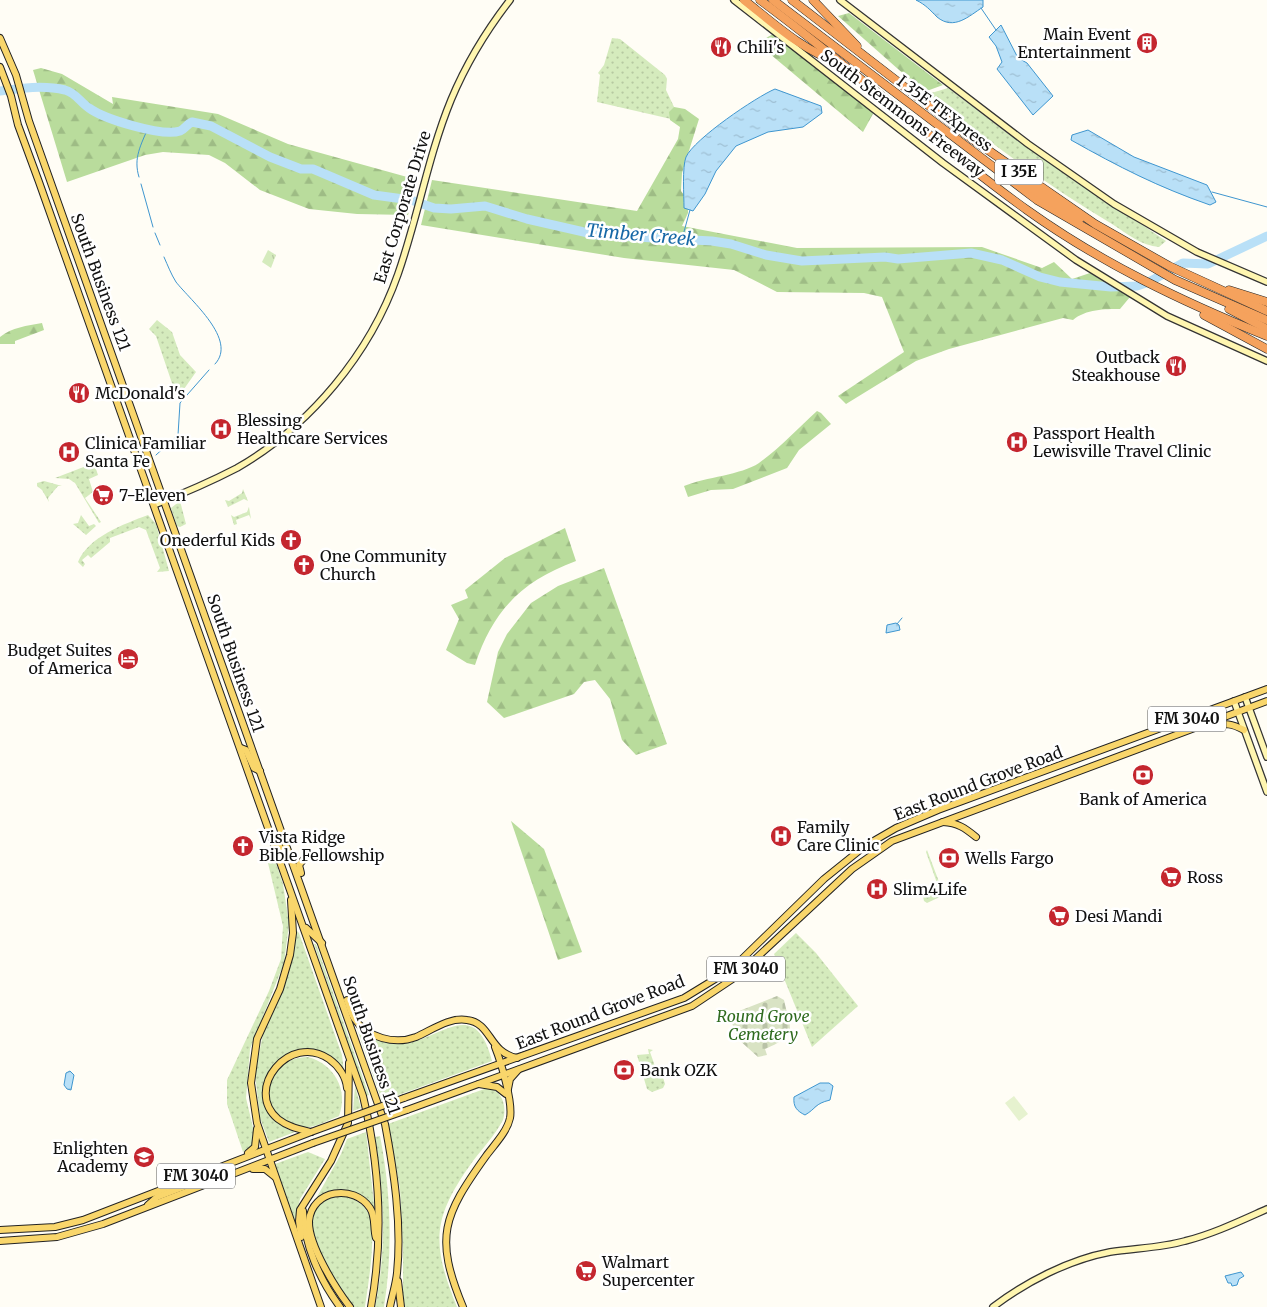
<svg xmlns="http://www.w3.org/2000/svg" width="1267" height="1307" font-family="Merriweather,serif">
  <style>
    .grass { fill: url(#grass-dots) }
    .forest { fill: url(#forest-firs) }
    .cemetery { fill: url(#cemetery-stones) }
    .park { fill: url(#park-tufts) }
    .pitch { fill: #e6f2cf }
    .water { fill: url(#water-ripples); stroke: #3f96cf }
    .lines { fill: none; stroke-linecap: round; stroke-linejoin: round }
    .stream { stroke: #3f96cf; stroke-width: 1 }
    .river { stroke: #b9e0f7; stroke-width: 9 }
    .secondary-casing { stroke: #333; stroke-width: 8 }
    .primary-casing { stroke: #222; stroke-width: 8 }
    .highway-casing { stroke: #222; stroke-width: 9 }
    .secondary { stroke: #fff6b0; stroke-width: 5.5 }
    .primary { stroke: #f9d66b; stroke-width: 6 }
    .highway { stroke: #f5a25d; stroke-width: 8 }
    .primary-bridge-casing { stroke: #222; stroke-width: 8; stroke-linecap: butt }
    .primary-bridge { stroke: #f9d66b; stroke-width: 6 }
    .labels { text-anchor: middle; stroke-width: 5; stroke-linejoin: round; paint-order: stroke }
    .shield { fill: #fff; stroke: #585858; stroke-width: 1 }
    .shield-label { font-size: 15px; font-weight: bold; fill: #111 }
    .poi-label { font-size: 16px; fill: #111; stroke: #fff; text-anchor: start }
    .street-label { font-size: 16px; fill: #111; stroke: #fff }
    .park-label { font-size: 16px; font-style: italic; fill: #2f6b1f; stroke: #fff }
    .water-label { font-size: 18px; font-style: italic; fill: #1768a6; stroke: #fff }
  </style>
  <defs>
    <pattern id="grass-dots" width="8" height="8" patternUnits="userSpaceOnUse" patternTransform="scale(1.25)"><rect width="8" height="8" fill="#d5ebbd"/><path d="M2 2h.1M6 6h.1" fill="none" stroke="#b6c8a1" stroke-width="1.8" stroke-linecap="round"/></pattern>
    <pattern id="forest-firs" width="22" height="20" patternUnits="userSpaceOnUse" patternTransform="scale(1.25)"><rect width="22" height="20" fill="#b9dc9c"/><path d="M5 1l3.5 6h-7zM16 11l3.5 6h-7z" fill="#9ebc85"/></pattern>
    <pattern id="cemetery-stones" width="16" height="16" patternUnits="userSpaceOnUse" patternTransform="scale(1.25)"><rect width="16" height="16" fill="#d9e3c4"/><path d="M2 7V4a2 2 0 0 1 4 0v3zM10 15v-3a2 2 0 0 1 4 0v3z" fill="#b9c2a7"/></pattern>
    <pattern id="park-tufts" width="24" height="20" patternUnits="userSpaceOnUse" patternTransform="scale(1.25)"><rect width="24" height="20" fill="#d5ebbd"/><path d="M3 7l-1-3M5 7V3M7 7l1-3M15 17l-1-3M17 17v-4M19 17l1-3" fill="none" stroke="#b6c8a1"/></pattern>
    <pattern id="water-ripples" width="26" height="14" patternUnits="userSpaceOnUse" patternTransform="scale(1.25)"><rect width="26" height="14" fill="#b9e0f7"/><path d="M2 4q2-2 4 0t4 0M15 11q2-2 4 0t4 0" fill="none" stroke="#9ebfd3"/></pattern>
  </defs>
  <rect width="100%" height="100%" fill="#fffdf5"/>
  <g class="grass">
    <polygon points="612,38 620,39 665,75 667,79 666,90 675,109 671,119 597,102 600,75 598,73 604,65"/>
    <path d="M948,88L1011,136L1166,241L1159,247C1142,246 1126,233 1112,224C1048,186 987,140 928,94Z"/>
    <polygon points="157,320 172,332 180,355 196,372 179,396 176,395 156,336 149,329"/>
    <polygon points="94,463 98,475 89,479 93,492 85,498 101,522 99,523 75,483 69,479 55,478"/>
    <polygon points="44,481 62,486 58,486 48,498 49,502 42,490 37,486 37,483"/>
    <polygon points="243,489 248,501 244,499 228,507 225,500 229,501 242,493"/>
    <polygon points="180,501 186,524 180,527 177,526 171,508"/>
    <polygon points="249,507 251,519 249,515 236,520 237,524 234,525 231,515 234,517 247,512"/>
    <polygon points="81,515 89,526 94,524 96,526 86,535 73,524 78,523"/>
    <path d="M148,515L156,524L169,571L157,572L160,568L146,530L139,527L110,538V542L91,558L88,555L82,560L85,564L83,567L78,562C88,537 124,524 148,515Z"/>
    <polygon points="927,850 944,895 927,903 924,901 922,892 937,883 926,852"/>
    <polygon points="275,860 283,884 289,924 284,963 250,1049 246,1098 255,1136 254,1144 243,1152 227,1104 227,1080 269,991 281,959 283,926 268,863"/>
    <path d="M295,929L299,933L342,1055L346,1089C341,1068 329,1062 311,1052C300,1054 286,1054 278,1061C250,1083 266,1123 295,1132L269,1142L260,1118L255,1074L264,1029L288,975Z"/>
    <polygon points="796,933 816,953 858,1006 812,1047 774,954"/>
    <polygon points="314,944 316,944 369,1095 366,1096"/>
    <path d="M355,1023C366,1034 378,1043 395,1044C437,1046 474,990 492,1061L382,1101Z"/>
    <polygon points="648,1049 653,1050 650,1052 657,1072 661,1071 665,1084 663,1088 652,1092 647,1089 637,1055 649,1054"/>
    <path d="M308,1057C334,1064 349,1090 339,1116C328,1120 314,1129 302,1127C256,1122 259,1058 308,1057Z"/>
    <polygon points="355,1086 361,1108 353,1111"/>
    <path d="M487,1088C503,1090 507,1107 503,1120C495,1135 483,1148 473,1161C432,1218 431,1243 457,1307H403V1248L400,1189L388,1124Z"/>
    <path d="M366,1132L375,1213C353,1190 340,1180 313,1204L341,1154L347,1139Z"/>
    <path d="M380,1136C391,1192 393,1250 384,1307H375C387,1251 384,1193 375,1137Z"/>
    <polygon points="308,1152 325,1159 300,1199 294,1224 275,1164"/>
    <path d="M345,1196C356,1200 364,1204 369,1215C377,1234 368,1285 365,1307H352C335,1281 276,1196 345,1196Z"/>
  </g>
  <g class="forest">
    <polygon points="849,13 943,85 924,92 838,16"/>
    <polygon points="773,34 874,112 863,132 757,43"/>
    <polygon points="41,68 62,74 113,104 112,97 218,114 288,144 418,180 408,215 357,214 309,209 260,190 225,163 209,155 163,152 145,155 67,182 33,70"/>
    <path d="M674,107L685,109L699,119L682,173L681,191L688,200V213L682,226L797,248L982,247L1042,268L1054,262L1072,279L1090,273L1130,297L1120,309C1105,309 1086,309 1073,320L1063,318L949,349L916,361L846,404L838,396L904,352L882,297L864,293L777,292L734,270L624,258L421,225L432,180L637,211L678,139L680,127L670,120L669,112Z"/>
    <path d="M42,323L44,330L15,341V344H0V337C12,327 27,326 42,323Z"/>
    <path d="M817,411L821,413L831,424L799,450L787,468L733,489L711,490L688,497L684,486C706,477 741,475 759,463C779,449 798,428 817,411Z"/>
    <path d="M565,528L576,561C522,581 493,610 475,665L467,663L446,650L459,619L451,605L468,598L465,590L505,558Z"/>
    <polygon points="604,568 667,744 636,755 622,740 610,699 595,680 584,682 574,694 504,718 487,702 498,652 507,634 531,603 558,586"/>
    <polygon points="511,821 544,849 582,952 558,960"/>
  </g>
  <path class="cemetery" d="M777,996L784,1000C791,1032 798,1035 765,1049L767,1055L758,1057L738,1039L729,1015Z"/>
  <polygon class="park" points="268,250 276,255 271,268 262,262"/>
  <polygon class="pitch" points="1014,1096 1028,1114 1019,1121 1005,1103"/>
  <g class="water">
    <path d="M916,0H983V7C969,16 954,31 937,17C930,10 926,5 916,0Z"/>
    <polygon points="1001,25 1018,58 1027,63 1053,96 1033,115 997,69 1002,62 996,46 989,37"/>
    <path d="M775,89L821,106L822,113L803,127L768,132L736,146L716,171L705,194L693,211L684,208C684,196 682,167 686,157C694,139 756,97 775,89Z"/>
    <path d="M1088,130L1134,157L1207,185L1216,202L1210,205C1158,187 1119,167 1071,140L1072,135Z"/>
    <polygon points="896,623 899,625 900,630 886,633 887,625"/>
    <polygon points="70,1071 74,1075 71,1090 67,1089 64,1085 66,1073"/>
    <path d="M820,1083H829L833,1086L830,1100C814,1104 817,1108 805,1115C797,1111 793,1107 794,1097Z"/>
    <polygon points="1241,1272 1244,1276 1239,1279 1237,1285 1232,1286 1231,1283 1228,1283 1225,1276"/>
  </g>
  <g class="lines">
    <g class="stream">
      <polyline points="981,8 996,30"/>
      <path d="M139,177C133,158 141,145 148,128"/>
      <polyline points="141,184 153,227"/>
      <polyline points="1212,192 1267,207"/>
      <polyline points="155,233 160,245"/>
      <polyline points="682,239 690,210"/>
      <path d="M164,257C168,266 171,274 176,282C191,301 238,340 215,364"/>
      <polyline points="156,455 178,435 180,403 209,370"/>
      <polyline points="897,624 902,618"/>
    </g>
    <path class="river" d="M0,91C21,88 44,85 65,90C76,93 80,102 89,108C104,119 162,137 180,131C185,129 187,124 192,122L211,126L270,157L301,169H313L374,195L411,200L434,208L451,209L485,206L527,219L597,235L712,241L731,244L766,255L802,261L885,257L898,259L971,253L1002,260L1040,277L1060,282L1111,287L1137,286L1149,282L1183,263L1208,264L1267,236"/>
    <g class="secondary-casing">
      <g id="secondary">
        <polyline points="734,0 943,163 1076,260 1167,316 1267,361"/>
        <polyline points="840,0 1028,144 1114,204 1197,252 1267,282"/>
        <path d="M154,505C182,494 210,482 237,468C310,426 370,354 398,274C418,217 428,156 451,100C466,64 486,31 510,0"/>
        <polyline points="1245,697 1267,757"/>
        <polyline points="1234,701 1267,792"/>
        <path d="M993,1307C1026,1282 1068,1260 1110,1252C1135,1248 1161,1248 1185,1241C1213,1234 1240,1221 1267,1209"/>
      </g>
    </g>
    <g class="primary-casing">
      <g id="primary">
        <path d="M0,38L16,75L29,121L385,1124C394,1172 402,1224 397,1273C396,1284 392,1296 390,1307"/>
        <path d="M0,67L11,96L18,125L39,182L363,1096C380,1167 384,1236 371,1307"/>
        <path d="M1200,726C1220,729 1222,718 1244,730"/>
        <polyline points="241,748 246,750 254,768 260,771"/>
        <path d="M943,822C958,823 965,828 976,837"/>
        <polyline points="277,844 292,861"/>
        <polyline points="301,873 299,865 305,858"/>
        <polyline points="291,900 293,933 290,955 280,989 257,1039 251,1083 257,1123 321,1307"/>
        <polyline points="306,928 322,943"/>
        <path d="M347,1000C349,1006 351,1013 354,1018C367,1038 395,1045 416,1037C432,1030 449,1017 467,1020C492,1023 488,1052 517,1058"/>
        <polyline points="479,1084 497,1087 506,1094"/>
        <polyline points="508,1089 510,1079 518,1070"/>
        <polyline points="404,1098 684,998 725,973 742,959 824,879 865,846 896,828 938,810 1267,689"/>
        <polyline points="407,1110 692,1006 737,976 852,869 892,841 1267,701"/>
        <path d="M311,1132C299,1129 288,1127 278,1119C243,1089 290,1032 329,1059C339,1066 346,1077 347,1088"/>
        <polyline points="248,1153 255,1147 257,1129"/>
        <polyline points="253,1169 265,1169 275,1177"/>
        <polyline points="148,1205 157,1197 209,1177 210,1171"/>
        <path d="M303,1211C304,1245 320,1280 340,1307"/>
        <polyline points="0,1230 55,1227 83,1220 311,1132"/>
        <polyline points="301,1237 299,1221 300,1210 331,1161 348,1123 349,1063"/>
        <polyline points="0,1241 57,1237 103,1224 313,1143"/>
        <polyline points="398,1281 401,1307"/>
        <path d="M350,1307C336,1289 308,1245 309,1221C312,1189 354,1184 370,1208C376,1217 373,1228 376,1238"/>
        <path d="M463,1307C434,1237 443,1216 486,1156C494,1145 507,1132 510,1118C513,1102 501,1062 495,1047"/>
      </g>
    </g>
    <g class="highway-casing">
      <g id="highway">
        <path d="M744,0C772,22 803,51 838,62"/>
        <path d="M760,0C851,67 935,144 1027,210C1101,263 1183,302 1267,336"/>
        <polyline points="773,0 1037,200 1175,280 1267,320"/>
        <polyline points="792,0 972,139 1095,224 1169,266 1267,311"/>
        <polyline points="813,0 857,46"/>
        <polyline points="1022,182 1079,220"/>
        <polyline points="1229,290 1267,302"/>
        <polyline points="1229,309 1267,329"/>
        <polyline points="1204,315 1267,349"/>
      </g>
    </g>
    <use href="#secondary" class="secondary"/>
    <use href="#primary" class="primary"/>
    <use href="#highway" class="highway"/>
    <g class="primary-bridge-casing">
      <g id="primary-bridge">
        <polyline points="311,1132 404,1098"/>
        <polyline points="313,1143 407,1110"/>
      </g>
    </g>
    <use href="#primary-bridge" class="primary-bridge"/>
  </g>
  <defs>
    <g id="building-disc" transform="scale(1.125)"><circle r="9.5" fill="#c4262e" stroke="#fff"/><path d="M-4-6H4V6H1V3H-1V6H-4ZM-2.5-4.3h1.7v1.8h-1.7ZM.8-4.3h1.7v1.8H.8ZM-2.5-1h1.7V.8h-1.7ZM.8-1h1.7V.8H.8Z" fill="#fff"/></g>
    <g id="restaurant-disc" transform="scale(1.125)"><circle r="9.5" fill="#c4262e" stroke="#fff"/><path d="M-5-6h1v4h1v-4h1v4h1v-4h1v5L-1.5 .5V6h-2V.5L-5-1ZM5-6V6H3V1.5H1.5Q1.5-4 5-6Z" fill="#fff"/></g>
    <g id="hospital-disc" transform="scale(1.125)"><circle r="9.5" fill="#c4262e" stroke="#fff"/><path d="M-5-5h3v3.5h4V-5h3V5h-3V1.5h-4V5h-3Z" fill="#fff"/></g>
    <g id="supermarket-disc" transform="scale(1.125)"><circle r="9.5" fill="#c4262e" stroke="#fff"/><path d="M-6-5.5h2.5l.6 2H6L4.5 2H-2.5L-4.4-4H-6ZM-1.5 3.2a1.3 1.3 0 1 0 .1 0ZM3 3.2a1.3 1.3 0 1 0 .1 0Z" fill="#fff"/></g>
    <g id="church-disc" transform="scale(1.125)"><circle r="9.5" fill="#c4262e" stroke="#fff"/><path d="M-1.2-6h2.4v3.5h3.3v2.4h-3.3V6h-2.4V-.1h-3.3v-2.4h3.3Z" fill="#fff"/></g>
    <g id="hotel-disc" transform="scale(1.125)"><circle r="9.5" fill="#c4262e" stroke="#fff"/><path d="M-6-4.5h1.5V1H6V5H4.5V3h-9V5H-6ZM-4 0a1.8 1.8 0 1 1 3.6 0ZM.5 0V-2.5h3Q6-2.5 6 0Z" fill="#fff"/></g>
    <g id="bank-disc" transform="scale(1.125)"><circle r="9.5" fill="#c4262e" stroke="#fff"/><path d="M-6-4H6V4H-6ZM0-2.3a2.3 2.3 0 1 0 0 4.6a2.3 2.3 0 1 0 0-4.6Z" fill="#fff"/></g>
    <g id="school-disc" transform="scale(1.125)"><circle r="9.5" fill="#c4262e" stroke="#fff"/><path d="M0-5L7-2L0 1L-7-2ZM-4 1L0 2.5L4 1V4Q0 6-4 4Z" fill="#fff"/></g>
  </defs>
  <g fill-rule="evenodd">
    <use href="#building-disc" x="1147" y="43"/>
    <use href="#restaurant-disc" x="721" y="47"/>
    <use href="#restaurant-disc" x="1176" y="366"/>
    <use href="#restaurant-disc" x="79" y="393"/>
    <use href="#hospital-disc" x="221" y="429"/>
    <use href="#hospital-disc" x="1017" y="442"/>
    <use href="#hospital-disc" x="69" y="452"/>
    <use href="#supermarket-disc" x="103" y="495"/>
    <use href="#church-disc" x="291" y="540"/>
    <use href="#church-disc" x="304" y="565"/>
    <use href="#hotel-disc" x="128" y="659"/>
    <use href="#bank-disc" x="1143" y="775"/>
    <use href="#hospital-disc" x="781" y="836"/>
    <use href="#church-disc" x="243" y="846"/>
    <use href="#bank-disc" x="949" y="858"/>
    <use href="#supermarket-disc" x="1171" y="877"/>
    <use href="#hospital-disc" x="877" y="889"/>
    <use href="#supermarket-disc" x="1059" y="916"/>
    <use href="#bank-disc" x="624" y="1070"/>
    <use href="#school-disc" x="144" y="1157"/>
    <use href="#supermarket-disc" x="586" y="1271"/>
  </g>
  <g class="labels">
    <g class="shield">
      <rect x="995" y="159.5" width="48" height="25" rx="4"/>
      <rect x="1148" y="706.5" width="78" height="25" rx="4"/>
      <rect x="707" y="956.5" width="78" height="25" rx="4"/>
      <rect x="157" y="1163.5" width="78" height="25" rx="4"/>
    </g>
    <g class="shield-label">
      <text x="1019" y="177">I 35E</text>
      <text x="1187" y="724">FM 3040</text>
      <text x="746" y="974">FM 3040</text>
      <text x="196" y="1181">FM 3040</text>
    </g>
    <g class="poi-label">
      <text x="1131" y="40" text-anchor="end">Main Event<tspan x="1131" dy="18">Entertainment</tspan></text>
      <text x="737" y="53">Chili's</text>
      <text x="1160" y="363" text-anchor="end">Outback<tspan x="1160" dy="18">Steakhouse</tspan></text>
      <text x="95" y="399">McDonald's</text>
      <text x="237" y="426">Blessing<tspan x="237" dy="18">Healthcare Services</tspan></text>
      <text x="1033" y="439">Passport Health<tspan x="1033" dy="18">Lewisville Travel Clinic</tspan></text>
      <text x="85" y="449">Clinica Familiar<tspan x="85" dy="18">Santa Fe</tspan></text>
      <text x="119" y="501">7-Eleven</text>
      <text x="275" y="546" text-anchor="end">Onederful Kids</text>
      <text x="320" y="562">One Community<tspan x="320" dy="18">Church</tspan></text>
      <text x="112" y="656" text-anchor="end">Budget Suites<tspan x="112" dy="18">of America</tspan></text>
      <text x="1143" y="805" text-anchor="middle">Bank of America</text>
      <text x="797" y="833">Family<tspan x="797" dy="18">Care Clinic</tspan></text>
      <text x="259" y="843">Vista Ridge<tspan x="259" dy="18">Bible Fellowship</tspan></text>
      <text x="965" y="864">Wells Fargo</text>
      <text x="1187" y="883">Ross</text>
      <text x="893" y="895">Slim4Life</text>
      <text x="1075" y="922">Desi Mandi</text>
      <text x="640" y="1076">Bank OZK</text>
      <text x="128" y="1154" text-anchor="end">Enlighten<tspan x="128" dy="18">Academy</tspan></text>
      <text x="602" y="1268">Walmart<tspan x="602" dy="18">Supercenter</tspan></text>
    </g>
    <g class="street-label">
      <text transform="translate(903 113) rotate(37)" y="6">South Stemmons Freeway</text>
      <text transform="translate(945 113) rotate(37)" y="6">I 35E TEXpress</text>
      <text transform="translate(402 207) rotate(-73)" y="6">East Corporate Drive</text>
      <text transform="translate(101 282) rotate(70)" y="6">South Business 121</text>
      <text transform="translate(236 663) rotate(71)" y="6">South Business 121</text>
      <text transform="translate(978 783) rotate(-21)" y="6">East Round Grove Road</text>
      <text transform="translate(600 1012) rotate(-21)" y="6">East Round Grove Road</text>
      <text transform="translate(372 1045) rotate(71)" y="6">South Business 121</text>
    </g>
    <g class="park-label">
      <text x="763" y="1022">Round Grove<tspan x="763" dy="18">Cemetery</tspan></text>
    </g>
    <g class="water-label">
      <text transform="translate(641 235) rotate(5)" y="6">Timber Creek</text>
    </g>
  </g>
</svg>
